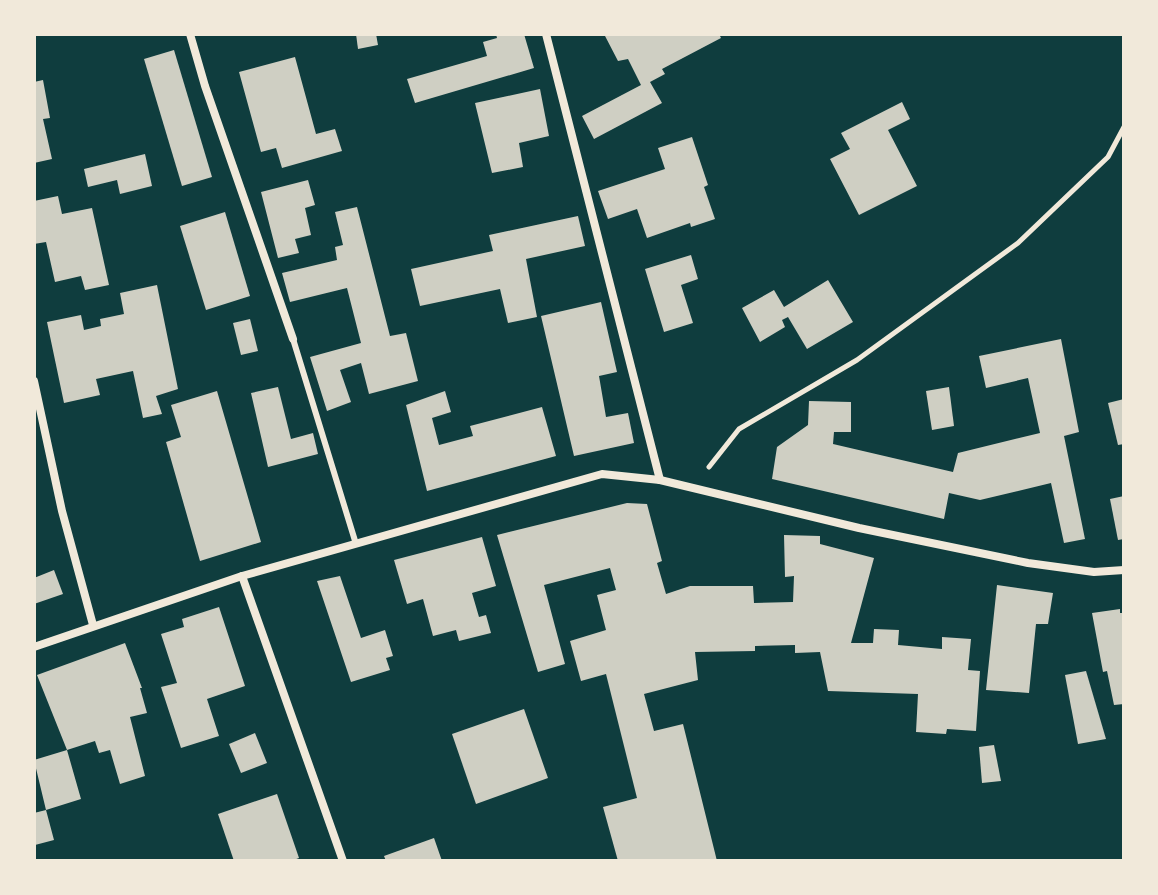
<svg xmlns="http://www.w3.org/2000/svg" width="1158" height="895" font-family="Lora,serif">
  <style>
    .building { fill: #cfcfc3 }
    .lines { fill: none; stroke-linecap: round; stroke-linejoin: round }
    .path { stroke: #f1e9da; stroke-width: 5 }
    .service { stroke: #f1e9da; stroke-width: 6 }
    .minor { stroke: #f1e9da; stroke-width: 8 }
  </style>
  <rect width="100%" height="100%" fill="#0f3d3e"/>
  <g class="building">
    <polygon points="356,34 376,34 378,45 358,49"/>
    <polygon points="496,34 524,34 534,68 415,103 407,79 487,56 483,42 497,38"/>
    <polygon points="604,34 719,34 721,38 662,69 665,74 650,82 662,103 594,139 582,116 641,85 628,59 618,61"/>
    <polygon points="174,50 212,177 182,186 144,59"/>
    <polygon points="295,57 316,134 335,129 342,151 282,168 276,148 261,152 239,72"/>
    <polygon points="43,80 50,118 43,119 52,159 34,163 34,82"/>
    <polygon points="540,89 549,136 519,143 523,167 492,173 475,103"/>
    <polygon points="902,102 910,119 888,130 917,186 859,215 830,159 850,149 841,133"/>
    <polygon points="692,137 708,185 704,187 715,219 691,227 690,223 647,238 637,209 608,219 598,191 665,169 658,148"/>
    <polygon points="145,154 152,186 120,194 117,180 88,187 84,169"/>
    <polygon points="308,180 315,205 305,208 311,235 295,239 299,253 278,258 261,192"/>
    <polygon points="58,196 62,214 92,208 109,285 85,290 81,276 55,282 46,242 34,244 34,201"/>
    <polygon points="357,207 390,336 406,333 418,381 369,394 361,363 340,370 351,402 327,411 310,357 361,343 347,288 290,302 282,273 337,260 335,247 343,245 335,212"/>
    <polygon points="225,212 250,296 206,310 180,226"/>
    <polygon points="578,216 585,246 526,259 537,317 508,323 500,289 420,306 411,269 493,251 489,235"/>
    <polygon points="691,255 698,279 681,285 693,323 664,332 645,269"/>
    <polygon points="828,280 853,322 807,349 788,317 782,320 785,327 760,342 742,308 774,290 784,307"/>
    <polygon points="157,285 178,389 156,396 162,414 143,418 133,371 96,379 100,395 64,403 47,322 81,315 84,330 101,326 100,319 124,314 120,293"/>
    <polygon points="601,302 617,372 599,376 606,417 628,413 634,443 574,456 541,316"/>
    <polygon points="250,319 258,351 241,355 233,323"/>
    <polygon points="1061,339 1079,432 1064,436 1085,539 1064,543 1051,483 980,500 949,493 944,519 772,479 777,447 808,425 809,401 851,402 851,432 834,432 833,444 953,472 958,453 1040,433 1028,378 986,388 979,356"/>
    <polygon points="278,387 291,439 313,433 318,454 268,467 251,393"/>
    <polygon points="949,387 954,426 932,430 926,391"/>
    <polygon points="217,391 261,542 200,561 166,442 181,437 171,405"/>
    <polygon points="445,391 451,412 432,418 439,445 473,436 470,426 542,407 556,456 427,491 406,405"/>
    <polygon points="1124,399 1124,444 1118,445 1108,403"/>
    <polygon points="1124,496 1124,539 1118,540 1110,499"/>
    <polygon points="627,503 647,504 662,561 657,563 666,594 690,586 753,586 754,603 793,602 794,576 785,577 784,535 820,536 820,544 874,558 851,643 873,643 874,629 899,630 898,645 942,649 942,637 971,639 968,670 980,671 976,731 947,729 946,734 916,732 918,694 828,691 820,652 795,653 795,645 755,646 755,651 695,652 698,680 644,694 654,731 683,724 717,861 618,861 603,807 637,798 606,674 581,681 570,641 606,630 597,595 616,590 610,568 544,585 565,664 538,672 497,535"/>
    <polygon points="482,537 496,586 472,593 479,617 486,615 491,633 459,641 456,630 433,636 423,599 407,604 394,560"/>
    <polygon points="54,570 63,594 34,604 34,578"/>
    <polygon points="340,576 361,638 385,630 393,656 386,658 390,670 351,682 317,581"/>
    <polygon points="997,585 1053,593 1048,624 1036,624 1029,693 986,690"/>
    <polygon points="219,607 245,686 207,699 219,736 181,748 161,687 177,683 161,634 184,627 182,619"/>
    <polygon points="1120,609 1120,613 1124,613 1124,704 1114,705 1107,671 1103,672 1092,613"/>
    <polygon points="125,643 142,688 140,688 147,713 130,717 145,776 120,784 110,750 99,753 95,741 67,750 37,675"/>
    <polygon points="1086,671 1106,739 1078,744 1065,675"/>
    <polygon points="524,709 548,778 476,804 452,734"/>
    <polygon points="255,733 267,763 241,773 229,744"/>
    <polygon points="994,745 1001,781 982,783 979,747"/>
    <polygon points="67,750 81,799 46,810 54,840 35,845 34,813 46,810 34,760"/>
    <polygon points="277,794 299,858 291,861 234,861 218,814"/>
    <polygon points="434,838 442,861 386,861 384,856"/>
  </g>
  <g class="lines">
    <polyline class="path" points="709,467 739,429 857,360 1018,243 1108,157 1124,127"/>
    <polyline class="service" points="293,339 356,544"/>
    <g class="minor">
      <polyline points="190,34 205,86 293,339"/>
      <polyline points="546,34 660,480"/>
      <polyline points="34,381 62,511 93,625"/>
      <polyline points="242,576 343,861"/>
      <polyline points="34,647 242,576 602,474 660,480 859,528 1028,563 1094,572 1124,570"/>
    </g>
  </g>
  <rect width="1158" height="895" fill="none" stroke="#f1e9da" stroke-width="72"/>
</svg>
